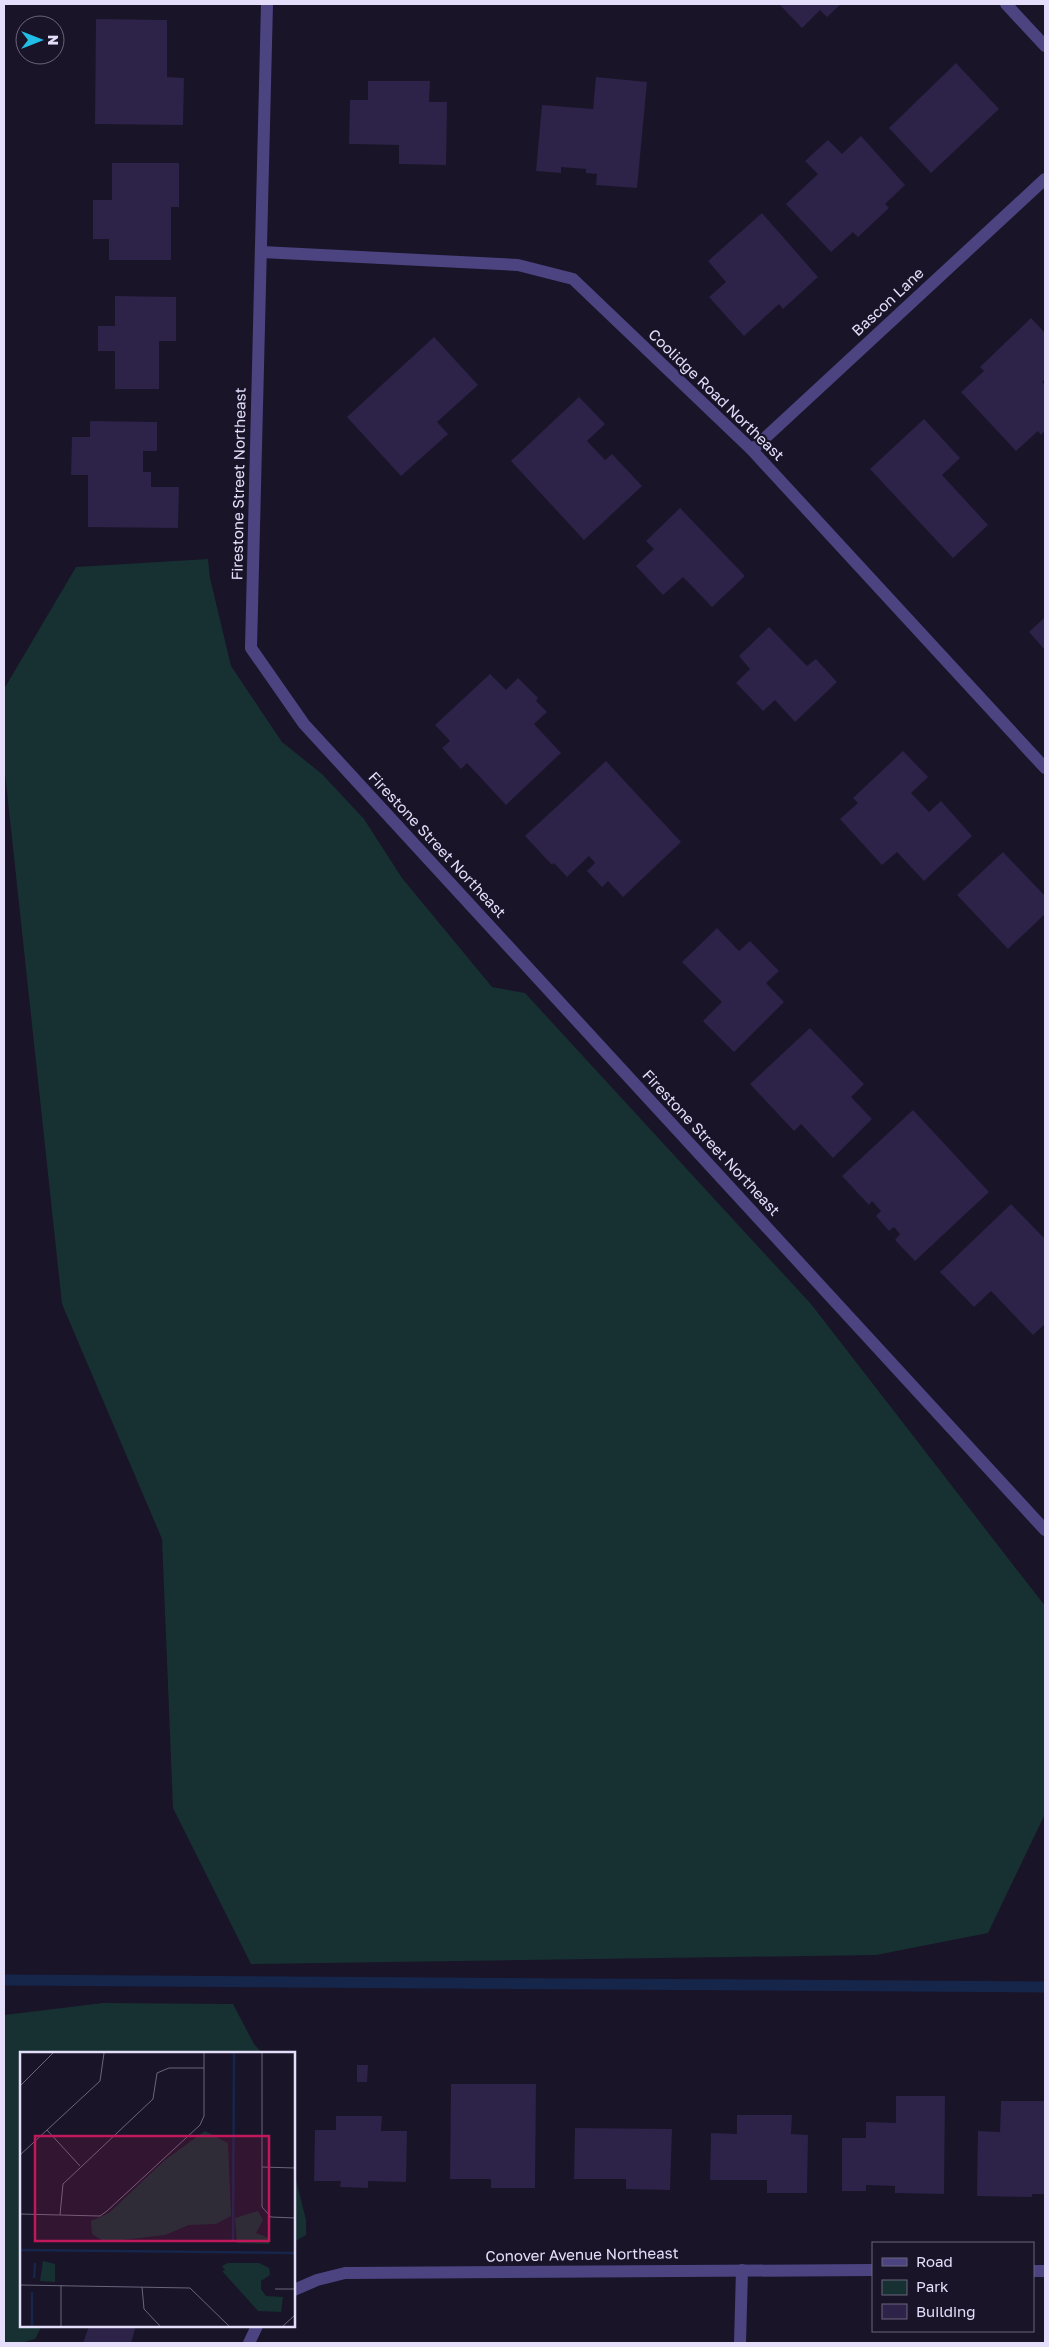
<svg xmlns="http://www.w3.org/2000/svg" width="1049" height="2347" font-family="'Golos Text',sans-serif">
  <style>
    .green { fill: #173031 }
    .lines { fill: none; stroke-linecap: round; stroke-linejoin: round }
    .stream { stroke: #16254a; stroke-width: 11 }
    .building { fill: #2d2247 }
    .minor { stroke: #4c4481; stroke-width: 12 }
    .labels { text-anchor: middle; stroke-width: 4.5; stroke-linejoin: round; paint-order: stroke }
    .street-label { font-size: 15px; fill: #e4defb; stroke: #191428 }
    .inset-river { fill: none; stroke: #16254a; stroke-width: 2.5 }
    .inset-road { fill: none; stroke: #6a657c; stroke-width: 1 }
    .view { fill: #c2185b; fill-opacity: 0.15; stroke: #c2185b; stroke-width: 2.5 }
    .inset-edge { fill: none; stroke: #e4defb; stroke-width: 2.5 }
  </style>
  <rect width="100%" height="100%" fill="#191428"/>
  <g class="green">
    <polygon points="208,559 210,578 231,666 282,742 322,774 364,819 402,878 492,987 525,993 811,1304 1045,1606 1045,1814 988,1933 876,1955 251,1964 173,1808 162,1539 62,1304 4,764 4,689 76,567"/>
    <polygon points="103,2003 233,2004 254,2044 262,2053 21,2053 21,2326 42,2326 35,2339 21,2343 4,2343 4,2015"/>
    <polygon points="294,2172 306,2220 306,2235 294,2242"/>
  </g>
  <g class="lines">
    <polyline class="stream" points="5,1980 1045,1987"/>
  </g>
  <g class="building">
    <polygon points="779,4 841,4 827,17 820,10 802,28"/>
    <polygon points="96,19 167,20 167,77 184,78 183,125 95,124"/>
    <polygon points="956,63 999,109 931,173 889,128"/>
    <polygon points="596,77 647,82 637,188 596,185 597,174 586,173 586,169 561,167 561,173 536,171 542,105 593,109"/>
    <polygon points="368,81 430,81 429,102 447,102 446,165 399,164 399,145 349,144 350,100 368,100"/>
    <polygon points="861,136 905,185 885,204 889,208 858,237 853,232 831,252 786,204 818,174 805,161 828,140 842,154"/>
    <polygon points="112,163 179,163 179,207 171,207 171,260 109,260 109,239 93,239 93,200 112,200"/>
    <polygon points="762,213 818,277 783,309 779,304 744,336 709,297 726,282 708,261"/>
    <polygon points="115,296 176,297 176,341 159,341 159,389 115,389 115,351 98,351 98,326 115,326"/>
    <polygon points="1031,318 1045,333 1045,379 1042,382 1045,385 1045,430 1041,435 1038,431 1016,451 961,392 984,371 980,367"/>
    <polygon points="434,337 478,385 437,422 448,434 401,476 347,417"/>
    <polygon points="579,397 605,424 587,441 605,460 612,454 642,486 584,540 511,461"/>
    <polygon points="924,419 960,458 942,475 988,525 953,558 870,469"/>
    <polygon points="90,421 157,422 157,451 143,451 143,472 151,472 151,487 179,487 178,528 88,527 88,475 71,475 72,437 90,437"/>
    <polygon points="680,508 745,576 712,607 683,577 663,595 636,566 654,549 646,541"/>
    <polygon points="1045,617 1045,650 1029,632"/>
    <polygon points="769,627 807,666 816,659 837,682 795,722 775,700 763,711 736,683 750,669 739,656"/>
    <polygon points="490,674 506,690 518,678 538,698 536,701 547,712 534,724 561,753 506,805 467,763 461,769 442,748 450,741 435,725"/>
    <polygon points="903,751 928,777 911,793 929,812 941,801 972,836 924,881 897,852 882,865 840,819 858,803 853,798"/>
    <polygon points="606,761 681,842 623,897 608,881 602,887 587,871 595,863 589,856 567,877 554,863 552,865 525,836"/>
    <polygon points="1003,852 1045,896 1045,914 1008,949 957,895"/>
    <polygon points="717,928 739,951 750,941 779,971 766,983 784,1002 734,1052 703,1021 722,1002 682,962"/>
    <polygon points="810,1028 864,1084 851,1097 872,1119 833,1158 801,1124 794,1131 750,1084"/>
    <polygon points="913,1110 989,1192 915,1261 895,1240 900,1234 894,1227 889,1231 876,1216 881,1211 872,1201 869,1205 842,1176"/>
    <polygon points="1011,1204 1045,1239 1045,1324 1033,1335 991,1291 974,1307 940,1272"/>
    <polygon points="357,2065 368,2065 367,2082 357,2082"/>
    <polygon points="451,2084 536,2084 535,2188 491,2188 491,2179 450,2179"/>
    <polygon points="896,2096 945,2096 944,2194 895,2193 895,2186 866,2185 866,2191 842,2191 842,2138 866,2138 866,2122 896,2123"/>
    <polygon points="1001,2101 1045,2101 1045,2194 1032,2194 1032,2197 977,2196 978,2131 1000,2132"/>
    <polygon points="737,2115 792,2115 791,2134 808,2135 807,2193 767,2193 767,2180 710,2180 711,2133 737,2134"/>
    <polygon points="336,2116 382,2116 381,2131 407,2131 406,2182 368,2181 368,2188 340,2187 341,2181 314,2181 315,2130 336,2130"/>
    <polygon points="575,2128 672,2129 670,2190 626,2189 626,2179 574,2179"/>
    <polygon points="89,2326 136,2326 131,2343 83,2343"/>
  </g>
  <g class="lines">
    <g class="minor">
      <polyline points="267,4 251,648 304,724 1045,1530"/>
      <polyline points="1006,4 1045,46"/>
      <polyline points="262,252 518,265 573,279 752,450 1045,768"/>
      <polyline points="752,450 1045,179"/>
      <polyline points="1033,2271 1045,2271"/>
      <polyline points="294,2290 317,2280 345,2273 873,2270"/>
      <polyline points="249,2343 257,2326"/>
      <polyline points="740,2343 742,2270"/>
    </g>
  </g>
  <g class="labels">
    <g class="street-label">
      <text transform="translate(888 302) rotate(-43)" y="5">Bascon Lane</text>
      <text transform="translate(716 395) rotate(44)" y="5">Coolidge Road Northeast</text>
      <text transform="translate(239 484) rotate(-89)" y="5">Firestone Street Northeast</text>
      <text transform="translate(437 845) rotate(47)" y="5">Firestone Street Northeast</text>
      <text transform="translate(711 1143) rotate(47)" y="5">Firestone Street Northeast</text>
      <text transform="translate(582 2255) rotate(-1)" y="5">Conover Avenue Northeast</text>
    </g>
  </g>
  <g transform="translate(20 2052)">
    <rect width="275" height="275" fill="#191428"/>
    <path d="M185,79L208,91L211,164L196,172L169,173L145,183L85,190L72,182L71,169L89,161L145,108ZM238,159L243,168L236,181L249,186V192L217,191L215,166ZM23,209L35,212V230L20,229ZM208,211H239L249,216L250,223L241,229V237L246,244L263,245L261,260L238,259L202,219L205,218L202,214Z" fill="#173031"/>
    <path class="inset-river" d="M213,189L214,1M0,198L275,201M14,226L15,211M12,274V240"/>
    <path class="inset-road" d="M242,1V155L251,165L275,166M0,34L33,1M27,78L60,114M0,103L80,29L84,1M242,115L275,116M0,162L80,164L87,159L180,73L184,64V1M40,163L43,132L133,47L137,21L149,16H184M0,233L170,236L209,274M41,233V274M122,235L124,257L140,274M255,237H275M263,274L275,263"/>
    <path class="view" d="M15,84H249V189H15Z"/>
    <rect width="275" height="275" class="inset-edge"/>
  </g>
  <rect width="1049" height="2347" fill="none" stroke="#e4defb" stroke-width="10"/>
  <rect x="872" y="2242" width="162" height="90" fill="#191428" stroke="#6a657c"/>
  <rect x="882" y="2258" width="25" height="8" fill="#4c4481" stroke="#6a657c"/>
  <text x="916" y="2267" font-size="15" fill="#e4defb">Road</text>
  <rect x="882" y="2280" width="25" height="15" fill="#173031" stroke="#6a657c"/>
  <text x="916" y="2292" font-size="15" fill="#e4defb">Park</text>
  <rect x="882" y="2304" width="25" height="15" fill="#2d2247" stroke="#6a657c"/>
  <text x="916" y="2317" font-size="15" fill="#e4defb">Building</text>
  <g transform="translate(40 40) rotate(90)"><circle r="24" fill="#191428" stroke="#6a657c"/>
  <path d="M0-4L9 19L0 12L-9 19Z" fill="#21bfe5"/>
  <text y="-8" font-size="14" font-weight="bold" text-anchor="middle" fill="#e4defb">N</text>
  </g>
</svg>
